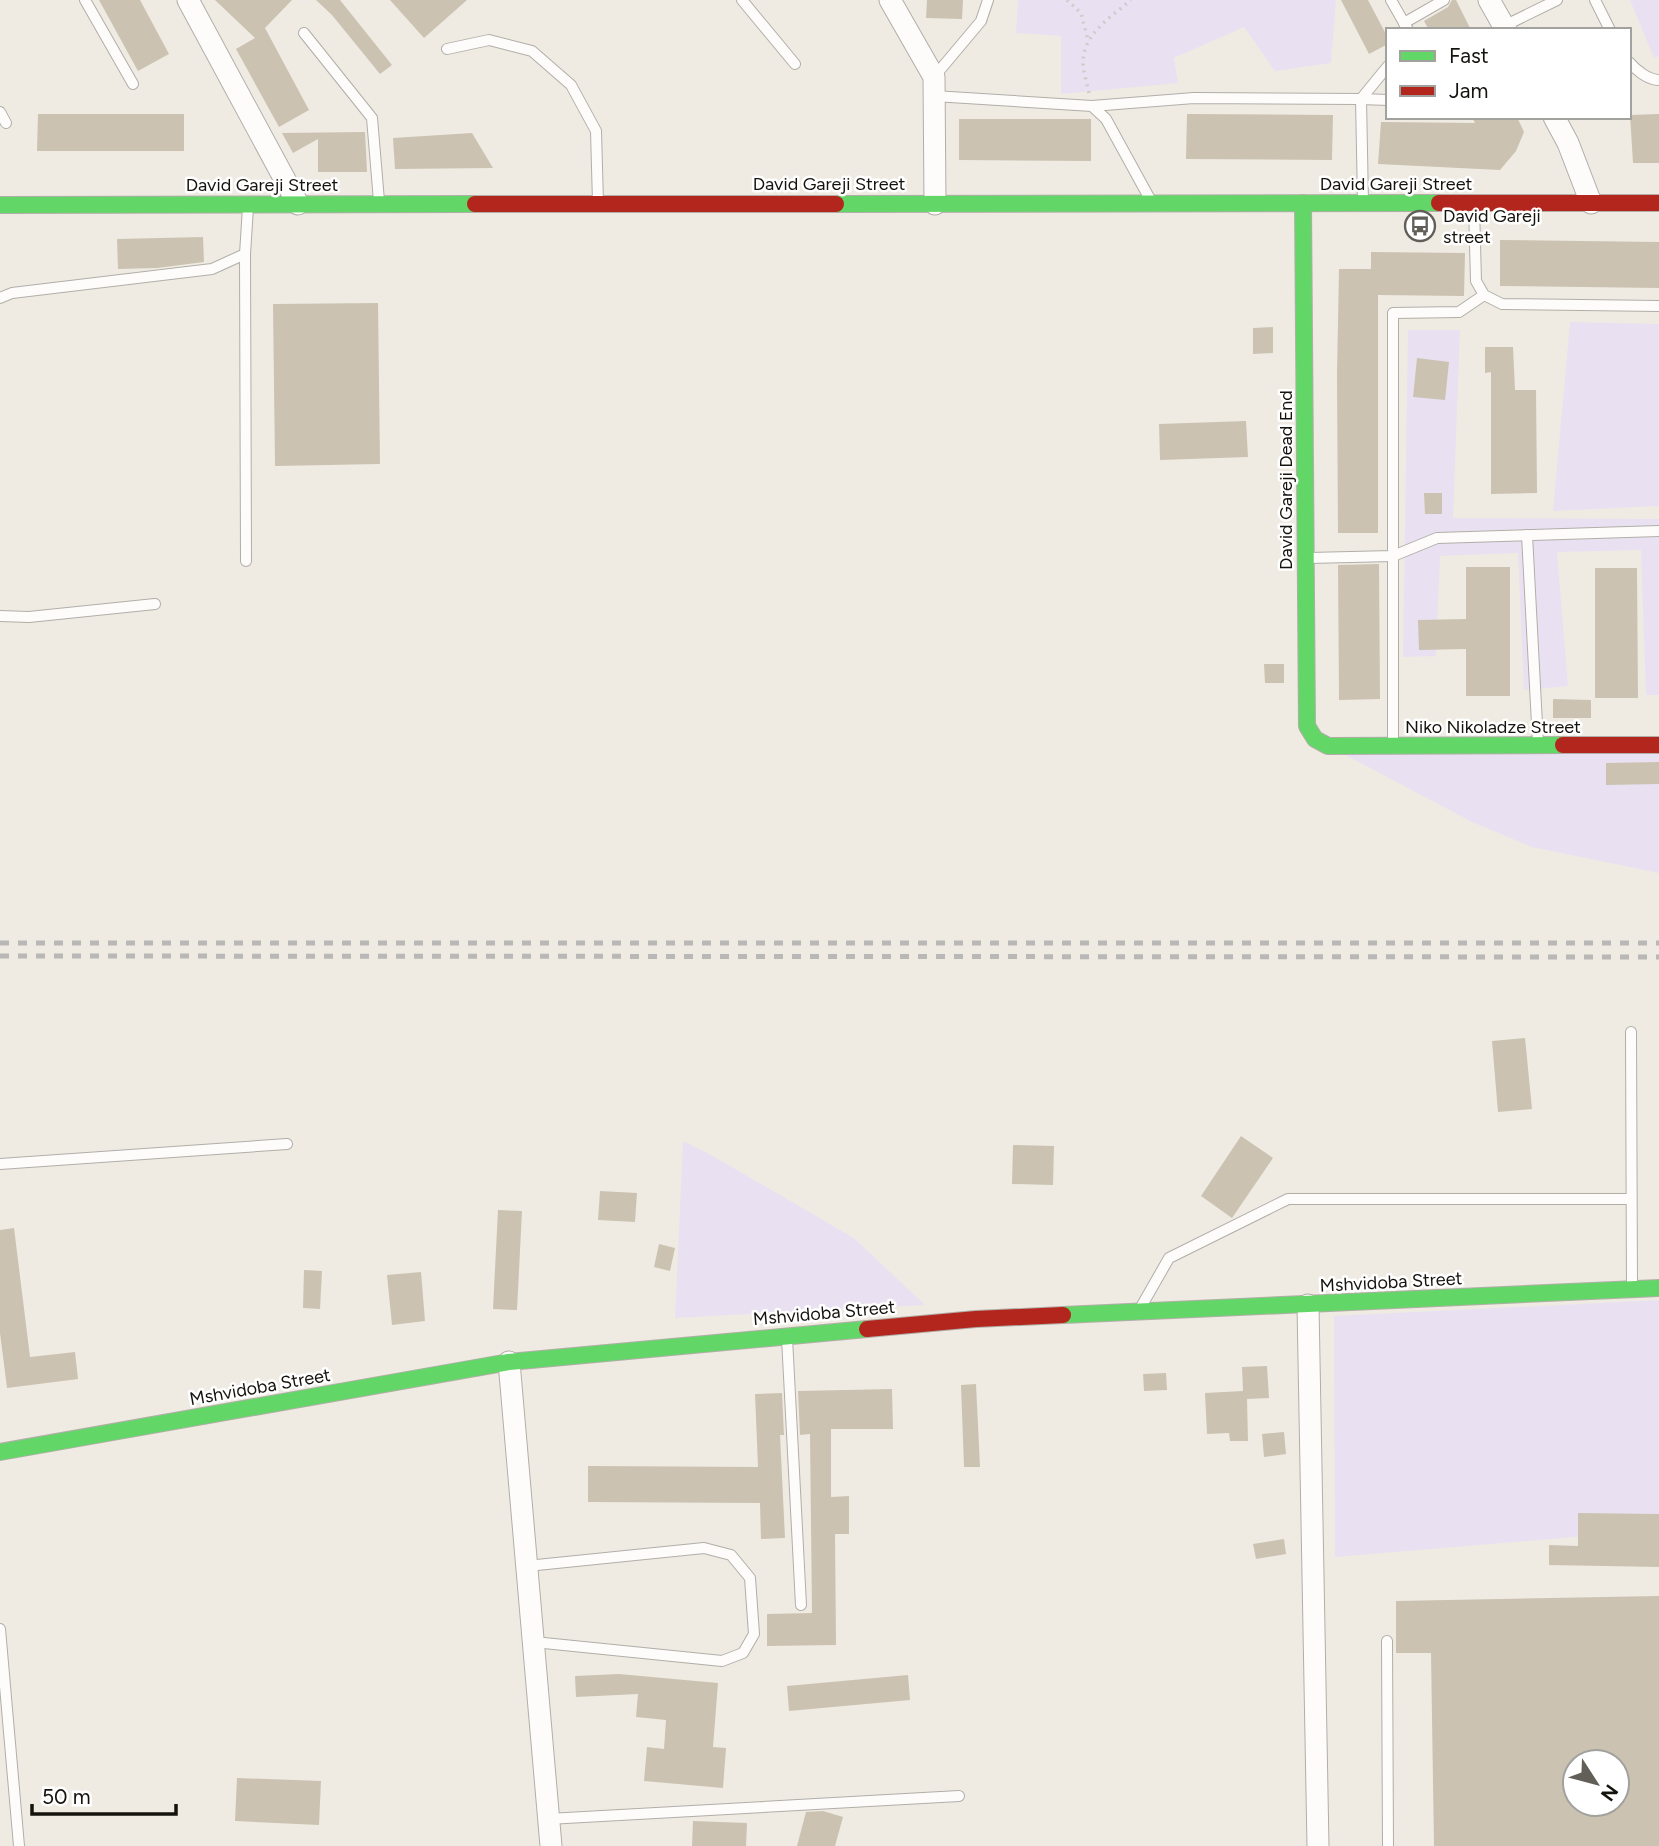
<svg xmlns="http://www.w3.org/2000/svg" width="1659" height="1846" font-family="Figtree,sans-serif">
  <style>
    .green { fill: #e9e1f1 }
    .building { fill: #cbc2b1; fill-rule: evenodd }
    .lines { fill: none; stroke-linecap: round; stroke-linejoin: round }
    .lane-casing { stroke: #b1aea8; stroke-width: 12 }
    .street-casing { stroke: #b1aea8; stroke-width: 23 }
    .fast-casing { stroke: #b1aea8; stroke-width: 18 }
    .jam-casing { stroke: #b1aea8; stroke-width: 18 }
    .path { stroke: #ceccca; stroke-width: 3.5; stroke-dasharray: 2 5; stroke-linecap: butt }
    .lane { stroke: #fdfcfb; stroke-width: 10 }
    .street { stroke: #fdfcfb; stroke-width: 21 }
    .fast { stroke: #63d668; stroke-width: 16 }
    .jam { stroke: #b3261e; stroke-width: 16 }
    .rail { stroke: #b9b8b6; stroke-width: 5; stroke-dasharray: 9 9; stroke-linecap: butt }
    .labels { text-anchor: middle; stroke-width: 5; stroke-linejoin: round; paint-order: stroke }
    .street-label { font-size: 18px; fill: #15130d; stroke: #fff }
    .poi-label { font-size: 18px; fill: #15130d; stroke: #fff; text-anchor: start }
  </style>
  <rect width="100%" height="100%" fill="#efebe3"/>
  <g class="green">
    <polygon points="1018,0 1336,0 1331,63 1275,71 1244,27 1174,58 1178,83 1061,94 1061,36 1016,33"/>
    <polygon points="1630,0 1659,0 1659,56 1654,58"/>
    <polygon points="1570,322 1659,324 1659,506 1553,511"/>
    <polygon points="1408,330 1460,330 1453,518 1659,519 1659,695 1646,695 1641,550 1557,552 1568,686 1524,690 1518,553 1440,556 1436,656 1403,657"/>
    <polygon points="1340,752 1659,753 1659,873 1532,847 1472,822"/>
    <polygon points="683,1141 713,1156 854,1238 925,1305 675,1318"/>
    <polygon points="1659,1300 1659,1530 1335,1557 1334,1316"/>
  </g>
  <g class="building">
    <polygon points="99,0 140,0 169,54 138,71"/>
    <polygon points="215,0 292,0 265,28 309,110 279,127 236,49 255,38"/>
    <polygon points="316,0 340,0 392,65 380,74 332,15"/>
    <polygon points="390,0 467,0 424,38"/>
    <polygon points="927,0 963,0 962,19 926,18"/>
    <polygon points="1341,0 1368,0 1388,38 1388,44 1369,54"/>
    <polygon points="1452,0 1456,0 1471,30 1429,30 1424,21 1448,7"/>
    <polygon points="38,114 184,114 184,151 37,151"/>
    <polygon points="1187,114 1333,115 1332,160 1186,159"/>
    <polygon points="1659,114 1659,163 1633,163 1630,115"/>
    <polygon points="1472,117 1517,117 1524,132 1516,151 1500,170 1378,164 1381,122 1475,123"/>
    <polygon points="959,119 1091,119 1091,161 959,160"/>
    <polygon points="365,132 367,172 318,172 318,139 293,153 282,133"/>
    <polygon points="472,133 493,168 395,169 393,138"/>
    <polygon points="203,237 204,262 157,268 118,269 117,239"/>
    <polygon points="1500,240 1659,242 1659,288 1500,286"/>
    <polygon points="1371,252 1465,253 1464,296 1378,295 1378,533 1338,533 1337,374 1339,269 1371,269"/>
    <polygon points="378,303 380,464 275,466 273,304"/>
    <polygon points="1273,327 1273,353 1253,354 1253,328"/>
    <polygon points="1485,347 1513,347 1515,390 1536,390 1537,493 1491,494 1491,372 1485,373"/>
    <polygon points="1417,358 1449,362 1445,400 1413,397"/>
    <polygon points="1246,421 1248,457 1160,460 1159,424"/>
    <polygon points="1424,493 1442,493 1442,514 1425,514"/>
    <polygon points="1379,564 1380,699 1339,700 1338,565"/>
    <polygon points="1466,567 1510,567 1510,696 1466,696 1466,649 1419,650 1418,620 1466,619"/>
    <polygon points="1595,568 1637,568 1638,698 1595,698"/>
    <polygon points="1264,664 1284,664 1284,683 1265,683"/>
    <polygon points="1553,699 1591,700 1591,718 1553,718"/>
    <polygon points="1659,762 1659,784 1606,785 1606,763"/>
    <polygon points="1525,1038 1532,1109 1498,1112 1492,1041"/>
    <polygon points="1241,1136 1273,1158 1232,1218 1201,1196"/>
    <polygon points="1013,1145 1054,1146 1053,1185 1012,1184"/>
    <polygon points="600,1191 637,1193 635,1222 598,1220"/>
    <polygon points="498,1210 522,1211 517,1310 493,1309"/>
    <polygon points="14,1228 30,1357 75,1352 78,1379 7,1388 0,1333 0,1230"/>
    <polygon points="659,1244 675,1248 670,1271 654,1267"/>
    <polygon points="304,1270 322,1271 320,1309 303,1308"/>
    <polygon points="421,1272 425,1321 392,1325 387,1275"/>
    <polygon points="1267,1366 1269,1398 1247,1399 1248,1441 1230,1441 1229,1433 1207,1434 1205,1393 1243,1391 1242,1367"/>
    <polygon points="1166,1373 1167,1390 1144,1391 1143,1374"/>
    <polygon points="976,1384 980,1467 964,1467 961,1385"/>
    <polygon points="892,1389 893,1429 831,1429 831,1497 849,1496 849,1534 835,1534 836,1645 767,1646 767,1614 812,1613 810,1434 800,1435 798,1391"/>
    <polygon points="782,1393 784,1435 780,1435 785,1538 761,1539 760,1503 588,1502 588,1466 758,1467 755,1394"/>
    <polygon points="1284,1432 1286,1454 1264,1457 1262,1434"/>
    <polygon points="1578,1513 1659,1514 1659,1567 1549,1565 1549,1545 1578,1546"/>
    <polygon points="1284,1539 1286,1554 1256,1559 1253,1544"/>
    <path d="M1659,1596V1846H1434L1431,1653H1396V1601ZM1575,1762H1617V1804H1575Z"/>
    <polygon points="619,1674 718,1683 713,1747 726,1748 723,1788 644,1781 647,1747 664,1749 666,1720 636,1717 638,1694 576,1697 575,1676"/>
    <polygon points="908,1675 910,1700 789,1711 787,1686"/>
    <polygon points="237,1778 321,1781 319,1825 235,1821"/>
    <polygon points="823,1811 843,1817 835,1846 797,1846 806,1812"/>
    <polygon points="693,1821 747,1823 746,1846 692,1846"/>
  </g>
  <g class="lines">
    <g class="lane-casing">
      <g id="lane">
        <polyline points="85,0 133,84"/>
        <polyline points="742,0 795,64"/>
        <polyline points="1391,0 1408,30"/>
        <polyline points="1595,0 1610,30"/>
        <polyline points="1404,23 1444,0"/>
        <polyline points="1504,26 1557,0"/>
        <polyline points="304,33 372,118 379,201"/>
        <polyline points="447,49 489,40 532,51 571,85 596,131 598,203"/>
        <path d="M1629,62C1636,70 1648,80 1659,80"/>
        <polyline points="934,77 981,21 988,0"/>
        <polyline points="934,96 1092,106 1106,119 1151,201"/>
        <polyline points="1092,106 1194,98 1361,99 1388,66"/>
        <polyline points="0,112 6,123"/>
        <polyline points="1363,202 1361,99 1388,100"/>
        <polyline points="1474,206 1476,281 1484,295 1502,304 1659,306"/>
        <polyline points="0,298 12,293 212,269 245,254"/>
        <polyline points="1527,535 1538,743"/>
        <polyline points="1309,558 1393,556 1437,538 1659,531"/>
        <polyline points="246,561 245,254 248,207"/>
        <polyline points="0,616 29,617 155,604"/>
        <polyline points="1393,745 1393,313 1459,312 1484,295"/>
        <polyline points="1631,1032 1632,1286"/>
        <polyline points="0,1164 287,1144"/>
        <polyline points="1141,1307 1169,1258 1288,1199 1631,1199"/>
        <polyline points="787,1338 801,1605"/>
        <polyline points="527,1566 704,1548 731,1555 750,1578 754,1634 743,1653 722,1661 534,1642"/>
        <polyline points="0,1629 19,1846"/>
        <polyline points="1387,1641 1388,1846"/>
        <polyline points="548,1819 959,1796"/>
      </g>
    </g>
    <g class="street-casing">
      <g id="street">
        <polyline points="188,0 298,204"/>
        <polyline points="890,0 934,77 935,204"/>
        <polyline points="1489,0 1506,30"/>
        <polyline points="1554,117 1568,143 1591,203"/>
        <polyline points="1308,1305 1318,1846"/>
        <polyline points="509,1362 551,1846"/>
      </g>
    </g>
    <g class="fast-casing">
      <g id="fast">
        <polyline points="1303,203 1307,726 1315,739 1328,746 1563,745"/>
        <polyline points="836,204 1439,203"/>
        <polyline points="0,205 475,204"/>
        <polyline points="1063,1315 1659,1288"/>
        <polyline points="0,1452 509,1362 867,1329"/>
      </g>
    </g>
    <g class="jam-casing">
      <g id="jam">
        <polyline points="1439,203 1659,203"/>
        <polyline points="475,204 836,204"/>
        <polyline points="1563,745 1659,745"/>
        <polyline points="867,1329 976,1319 1063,1315"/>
      </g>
    </g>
    <g class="path">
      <polyline points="1067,0 1081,13 1088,40"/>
      <path d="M1089,93C1087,84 1084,74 1083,65C1082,34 1110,18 1131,0"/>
    </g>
    <use href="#lane" class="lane"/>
    <use href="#street" class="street"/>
    <use href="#fast" class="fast"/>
    <use href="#jam" class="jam"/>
    <g class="rail">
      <polyline points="0,943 1659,943"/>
      <polyline points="0,956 1659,957"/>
    </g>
  </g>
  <defs>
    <g id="bus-ring" transform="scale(1.575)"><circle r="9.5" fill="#fff" stroke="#615f58" stroke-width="1.5"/><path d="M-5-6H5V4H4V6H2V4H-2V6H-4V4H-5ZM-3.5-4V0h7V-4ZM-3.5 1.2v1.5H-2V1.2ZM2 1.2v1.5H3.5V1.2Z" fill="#615f58"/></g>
  </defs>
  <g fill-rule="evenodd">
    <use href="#bus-ring" x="1420" y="226"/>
  </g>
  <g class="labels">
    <g class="street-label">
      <text x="829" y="190">David Gareji Street</text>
      <text x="1396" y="190">David Gareji Street</text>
      <text x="262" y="191">David Gareji Street</text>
      <text transform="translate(1286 480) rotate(-90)" y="6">David Gareji Dead End</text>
      <text x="1493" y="733">Niko Nikoladze Street</text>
      <text transform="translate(1391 1282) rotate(-3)" y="6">Mshvidoba Street</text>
      <text transform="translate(824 1313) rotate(-5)" y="6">Mshvidoba Street</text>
      <text transform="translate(260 1387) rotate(-10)" y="6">Mshvidoba Street</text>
    </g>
    <g class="poi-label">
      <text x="1443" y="222">David Gareji<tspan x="1443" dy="21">street</tspan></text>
    </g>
  </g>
  <rect x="1386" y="28" width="245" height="91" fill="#ffffff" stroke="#a1a19e" stroke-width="2"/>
  <rect x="1400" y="51" width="35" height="10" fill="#63d668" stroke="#a1a19e" stroke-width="2"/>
  <text x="1449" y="63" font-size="21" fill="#15130d">Fast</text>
  <rect x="1400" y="86" width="35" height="10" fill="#b3261e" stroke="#a1a19e" stroke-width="2"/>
  <text x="1449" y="98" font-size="21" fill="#15130d">Jam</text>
  <g transform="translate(1596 1783) rotate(126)"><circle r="33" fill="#ffffff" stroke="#a1a19e" stroke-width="2"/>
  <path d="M0-5L12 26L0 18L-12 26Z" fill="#615f58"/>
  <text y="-10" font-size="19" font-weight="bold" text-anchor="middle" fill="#15130d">N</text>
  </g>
  <path d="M32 1804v10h144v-10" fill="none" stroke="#15130d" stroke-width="3.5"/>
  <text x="42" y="1804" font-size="21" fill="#15130d" stroke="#ffffff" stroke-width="5" paint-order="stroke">50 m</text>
</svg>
